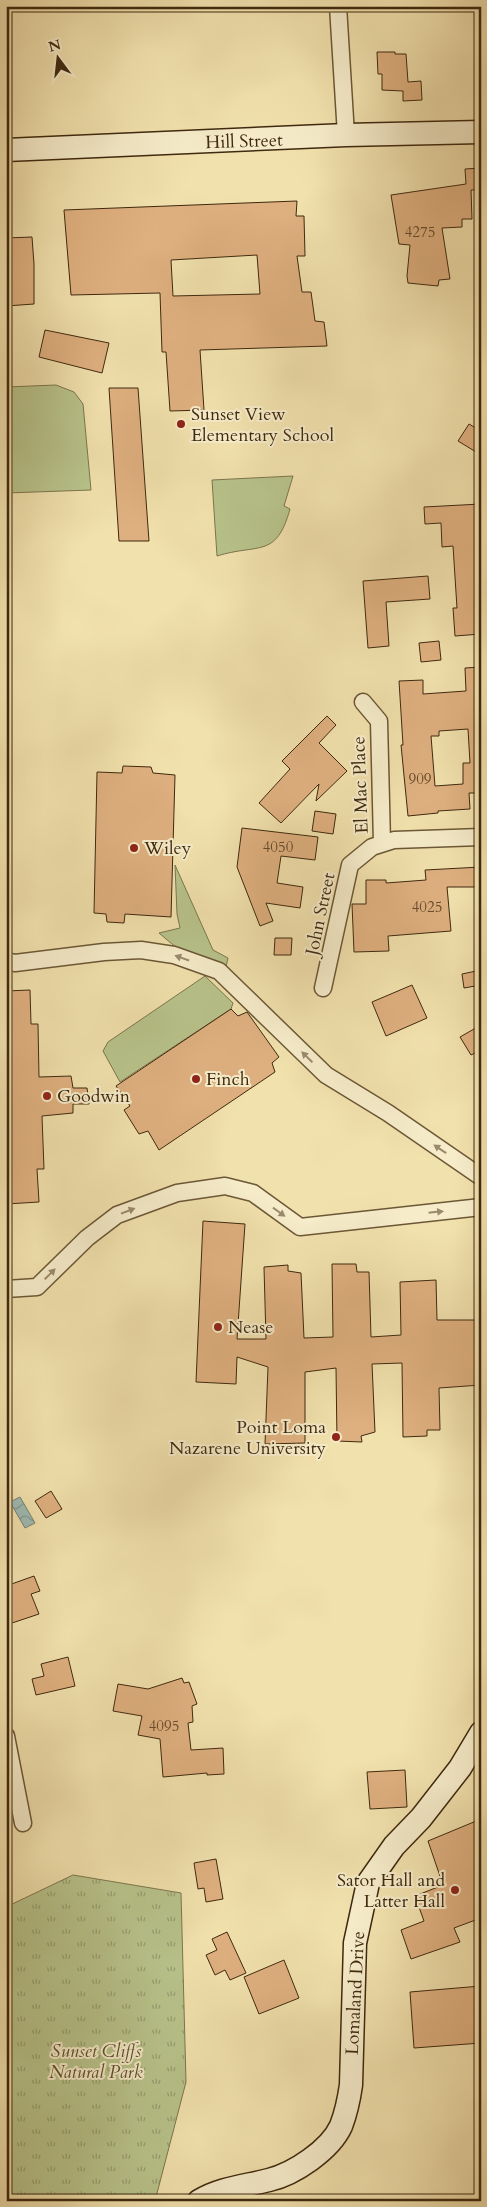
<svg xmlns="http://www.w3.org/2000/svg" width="487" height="2207" font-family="Cardo,serif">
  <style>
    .grass { fill: #b8c38b; stroke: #7c764d }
    .park { fill: url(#park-tufts); stroke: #7c764d }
    .water { fill: url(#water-waves); stroke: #788172 }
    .building { fill: #dfb07f; stroke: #3f290f; fill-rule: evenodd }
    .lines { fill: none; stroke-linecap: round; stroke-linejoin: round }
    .street-casing { stroke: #6c5736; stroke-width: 19 }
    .secondary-casing { stroke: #3f290f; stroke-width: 25 }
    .street { stroke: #f6ecca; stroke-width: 16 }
    .secondary { stroke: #f6ecca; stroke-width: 22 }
    .oneway { fill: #9a8a6c }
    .poi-dot { fill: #8f2418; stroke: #f6ecca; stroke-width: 2 }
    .labels { text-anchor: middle; stroke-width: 4; stroke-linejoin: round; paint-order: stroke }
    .number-label { font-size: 15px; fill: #674b2b }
    .street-label { font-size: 18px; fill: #3f290f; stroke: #f6ecca }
    .poi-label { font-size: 18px; fill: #3f290f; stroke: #f6ecca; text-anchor: start }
    .park-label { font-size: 18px; font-style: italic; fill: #5d502e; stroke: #f6ecca }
  </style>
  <defs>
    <pattern id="park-tufts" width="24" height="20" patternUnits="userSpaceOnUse" patternTransform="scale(1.25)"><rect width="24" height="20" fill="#b8c38b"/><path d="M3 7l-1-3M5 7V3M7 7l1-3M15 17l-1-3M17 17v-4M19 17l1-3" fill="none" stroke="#979e70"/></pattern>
    <pattern id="water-waves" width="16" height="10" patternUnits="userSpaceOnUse" patternTransform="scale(1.25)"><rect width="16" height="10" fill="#9ebbb4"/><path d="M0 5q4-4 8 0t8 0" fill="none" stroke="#829891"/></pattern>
  </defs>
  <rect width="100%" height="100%" fill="#f1e1ad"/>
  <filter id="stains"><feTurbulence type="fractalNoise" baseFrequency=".004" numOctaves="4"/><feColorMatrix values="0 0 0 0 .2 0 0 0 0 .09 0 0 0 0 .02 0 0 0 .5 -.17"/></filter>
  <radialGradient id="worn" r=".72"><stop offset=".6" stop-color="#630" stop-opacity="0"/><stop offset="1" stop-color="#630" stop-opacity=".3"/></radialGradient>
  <g class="grass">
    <polygon points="56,385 74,392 83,404 91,490 6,493 6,387"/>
    <path d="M293,476L284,506L290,509C276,559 259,543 217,556L212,480Z"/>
    <polygon points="175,865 213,950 228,958 226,967 178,949 159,933 180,928 177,914"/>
    <polygon points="205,976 233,1003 231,1009 120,1082 103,1051 108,1042"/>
  </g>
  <polygon class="park" points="73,1875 181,1893 186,2082 155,2201 6,2201 6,1907"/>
  <polygon class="water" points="20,1497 35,1523 25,1528 10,1502"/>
  <g class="building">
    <polygon points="377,52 395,52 395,54 406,54 408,82 421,81 422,100 403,101 403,91 382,90 382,74 378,74"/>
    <polygon points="481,168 481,190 471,190 472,219 462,219 462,227 442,228 450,279 439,280 438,286 408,283 407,276 410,245 399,244 391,195 466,184 465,169"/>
    <path d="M297,201L296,216H304L305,256H297L302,292H311L315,321L324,322L327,346L200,350L204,410L170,411L166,352H162L160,293L71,295L64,210ZM257,255L260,294L173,296L171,260Z"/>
    <polygon points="32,237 34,264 34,304 6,306 6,238"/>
    <polygon points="45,330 109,343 102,373 39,357"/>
    <polygon points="109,388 138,388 149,541 119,541"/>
    <polygon points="469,424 481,431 481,455 458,441"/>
    <polygon points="481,504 481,634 455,636 453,608 457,608 453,546 442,547 441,523 425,524 424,507"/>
    <polygon points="428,576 430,599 386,602 389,646 368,648 363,581"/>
    <polygon points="439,641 441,660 421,662 419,643"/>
    <path d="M481,667V793H469L470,809L438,811V813L408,816L401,745H403L399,681L423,680V694L466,691L465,668ZM468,729L470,763H463V784L435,786L431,736H439V731Z"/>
    <polygon points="327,716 336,725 319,743 347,771 316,801 319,784 281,823 259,803 290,769 282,761"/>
    <polygon points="123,766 151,767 153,773 175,775 171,917 125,914 124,923 107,922 106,914 94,913 97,772 122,773"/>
    <polygon points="315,811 336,814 333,834 312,831"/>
    <polygon points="242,828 318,837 315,860 281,856 277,883 303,887 300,908 266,903 273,921 260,926 237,867"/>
    <polygon points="481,867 481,887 447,887 451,931 388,936 389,951 354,952 352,904 366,904 366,880 386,880 386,883 426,880 425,870"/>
    <polygon points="275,938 292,938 291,955 274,955"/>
    <polygon points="481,970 481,985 464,988 462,974"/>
    <polygon points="412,985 427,1018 386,1036 372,1002"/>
    <polygon points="30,990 31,1024 38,1024 39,1077 71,1076 73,1088 87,1088 89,1104 73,1104 73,1113 42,1116 44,1169 37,1169 39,1202 6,1204 6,991"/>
    <polygon points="231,1009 238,1016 247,1012 279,1057 272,1063 275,1072 159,1150 148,1131 139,1134 124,1110 130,1106 116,1086"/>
    <polygon points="481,1025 481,1050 471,1055 460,1037"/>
    <polygon points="203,1221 245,1224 237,1339 266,1339 264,1267 288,1265 288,1271 301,1273 304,1338 333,1337 332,1264 356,1264 357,1272 369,1272 371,1337 401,1335 400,1282 436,1280 437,1320 481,1320 481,1385 439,1388 440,1430 427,1430 427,1436 403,1437 402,1363 372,1364 375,1432 361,1436 362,1442 337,1441 336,1368 305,1372 305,1443 265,1444 268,1367 237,1357 236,1384 196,1382"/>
    <polygon points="51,1491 62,1509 46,1518 35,1501"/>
    <polygon points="34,1576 40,1591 31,1594 39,1614 12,1623 6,1607 6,1586"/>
    <polygon points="68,1657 75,1686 36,1695 32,1679 44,1676 41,1664"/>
    <polygon points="182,1678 184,1683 189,1682 197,1704 192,1706 193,1722 188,1723 191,1750 223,1748 224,1774 207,1775 207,1773 163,1777 160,1739 138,1735 142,1716 113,1711 118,1684 148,1689"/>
    <polygon points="405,1770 407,1807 370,1809 367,1772"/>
    <polygon points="481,1819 481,1918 454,1928 460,1942 411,1959 401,1930 424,1921 415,1896 443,1885 428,1841"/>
    <polygon points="216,1859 223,1899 206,1902 204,1888 198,1889 194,1863"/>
    <polygon points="227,1932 246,1973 230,1980 225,1970 215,1975 206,1955 217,1950 212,1939"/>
    <polygon points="284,1960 299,1998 259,2014 244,1977"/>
    <polygon points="481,1986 481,2043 414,2048 410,1992"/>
  </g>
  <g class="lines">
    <g class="street-casing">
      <g id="street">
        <polyline points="338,6 346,135"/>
        <polyline points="363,702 379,721 382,843"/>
        <polyline points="6,961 15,963 104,952 141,950 174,955 219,971 326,1075 388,1113 481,1177"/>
        <polyline points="323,988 350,865 372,847 394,840 481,837"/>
        <polyline points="6,1289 37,1287 87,1238 117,1215 177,1193 225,1186 253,1193 300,1227 481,1207"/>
        <polyline points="6,1736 23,1823"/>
      </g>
    </g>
    <g class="secondary-casing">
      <g id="secondary">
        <polyline points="6,150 346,135 481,132"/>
        <path d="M199,2201C220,2188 246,2186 269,2180C294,2174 330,2150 341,2126C346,2113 349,2099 351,2085L355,1943L368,1883L394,1846L421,1818L460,1768L481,1733"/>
      </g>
    </g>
    <use href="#street" class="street"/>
    <use href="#secondary" class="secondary"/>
  </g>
  <defs><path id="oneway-solid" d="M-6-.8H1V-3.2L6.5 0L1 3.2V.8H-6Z" transform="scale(1.25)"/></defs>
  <g class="oneway">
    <use href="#oneway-solid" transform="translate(182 958) rotate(-161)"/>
    <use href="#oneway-solid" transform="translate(307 1057) rotate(-136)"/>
    <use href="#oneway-solid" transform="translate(440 1149) rotate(-146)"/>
    <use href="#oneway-solid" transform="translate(128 1211) rotate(-21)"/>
    <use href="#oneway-solid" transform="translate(279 1212) rotate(36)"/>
    <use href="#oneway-solid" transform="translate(436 1212) rotate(-6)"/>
    <use href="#oneway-solid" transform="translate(50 1274) rotate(-45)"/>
  </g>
  <g class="poi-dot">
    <circle cx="181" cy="424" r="5"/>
    <circle cx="134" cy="848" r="5"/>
    <circle cx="196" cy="1079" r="5"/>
    <circle cx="47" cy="1096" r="5"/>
    <circle cx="218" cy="1327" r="5"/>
    <circle cx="336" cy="1437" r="5"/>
    <circle cx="455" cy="1890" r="5"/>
  </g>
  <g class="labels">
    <g class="number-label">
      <text x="420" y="237">4275</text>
      <text x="420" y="784">909</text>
      <text x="278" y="852">4050</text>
      <text x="427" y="912">4025</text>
      <text x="164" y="1731">4095</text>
    </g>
    <g class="street-label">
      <text transform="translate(244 141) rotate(-2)" y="6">Hill Street</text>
      <text transform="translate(360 785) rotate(-92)" y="6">El Mac Place</text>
      <text transform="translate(320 914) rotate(-78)" y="6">John Street</text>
      <text transform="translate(355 1993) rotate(-87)" y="6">Lomaland Drive</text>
    </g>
    <g class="poi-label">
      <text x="191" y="420">Sunset View<tspan x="191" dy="21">Elementary School</tspan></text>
      <text x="144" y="854">Wiley</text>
      <text x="206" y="1085">Finch</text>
      <text x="57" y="1102">Goodwin</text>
      <text x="228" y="1333">Nease</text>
      <text x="326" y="1433" text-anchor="end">Point Loma<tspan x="326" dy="21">Nazarene University</tspan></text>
      <text x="445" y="1886" text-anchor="end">Sator Hall and<tspan x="445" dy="21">Latter Hall</tspan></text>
    </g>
    <g class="park-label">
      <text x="96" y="2057">Sunset Cliffs<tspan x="96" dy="21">Natural Park</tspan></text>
    </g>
  </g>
  <rect width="487" height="2207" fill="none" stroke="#f1e1ad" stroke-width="25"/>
  <rect x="8" y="8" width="472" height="2192" fill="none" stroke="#3f290f" stroke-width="2.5"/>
  <rect x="12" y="12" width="462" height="2182" fill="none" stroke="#3f290f"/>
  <g transform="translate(58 58) rotate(345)" stroke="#f6ecca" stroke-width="4" paint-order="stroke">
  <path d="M0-4L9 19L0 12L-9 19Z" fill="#3f290f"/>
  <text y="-8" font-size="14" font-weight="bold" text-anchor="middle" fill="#3f290f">N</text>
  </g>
  <rect width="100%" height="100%" filter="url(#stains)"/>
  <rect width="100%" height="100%" fill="url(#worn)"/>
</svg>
